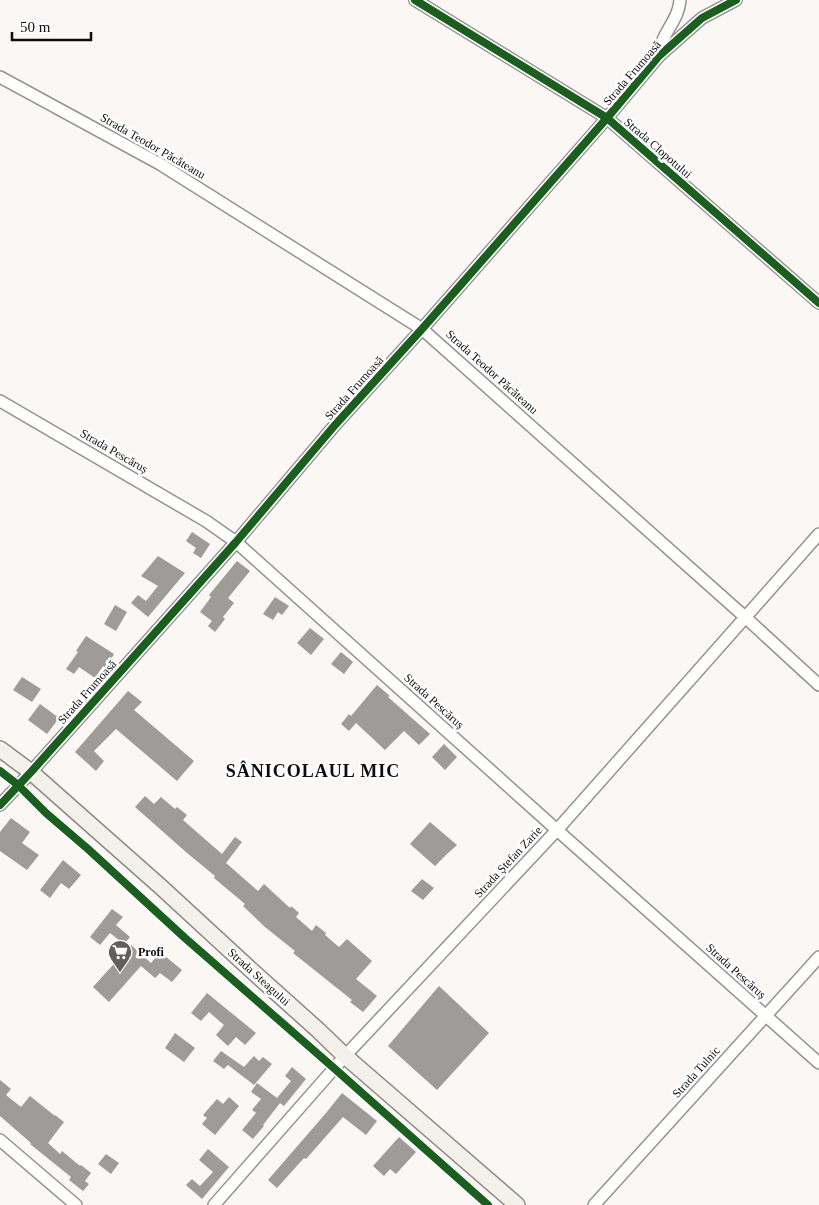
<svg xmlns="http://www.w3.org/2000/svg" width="819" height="1205" font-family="'Times New Roman',serif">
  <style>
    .building { fill: #9e9b99 }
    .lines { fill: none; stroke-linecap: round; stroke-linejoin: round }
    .minor-casing { stroke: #949392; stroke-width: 14 }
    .secondary-casing { stroke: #8b8a88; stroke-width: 18 }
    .minor { stroke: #fefefd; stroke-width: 11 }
    .secondary { stroke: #f4f1eb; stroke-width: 15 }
    .cycleway-casing { stroke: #fff; stroke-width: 11 }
    .cycleway { stroke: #1b5e20; stroke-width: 8 }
    .labels { text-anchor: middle; stroke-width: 5; stroke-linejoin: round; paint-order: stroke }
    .street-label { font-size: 12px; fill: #0e0e0e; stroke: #fff }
    .poi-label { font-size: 12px; font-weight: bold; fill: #0e0e0e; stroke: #fff; text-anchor: start }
    .district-label { font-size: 18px; font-weight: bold; letter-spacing: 1px; fill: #0e0e0e; stroke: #fff }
  </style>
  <rect width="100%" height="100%" fill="#faf7f4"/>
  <g class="building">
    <polygon points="192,532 210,544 201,558 193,553 196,548 186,541"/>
    <polygon points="158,556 185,573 148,617 131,603 138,595 146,601 158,586 141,576"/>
    <polygon points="237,561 250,571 228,598 234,603 223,617 225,619 215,632 208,626 212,621 200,612 211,597 209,595"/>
    <polygon points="275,597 289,606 282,615 278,612 273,620 263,614"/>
    <polygon points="115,605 127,612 116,631 104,624"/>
    <polygon points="310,628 324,639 311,655 297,643"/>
    <polygon points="86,636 114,654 106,668 103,666 95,678 79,667 74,674 66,669 78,652 76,651"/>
    <polygon points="341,652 353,662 344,674 331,664"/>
    <polygon points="22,677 41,689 32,702 13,690"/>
    <polygon points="377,685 390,696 388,697 430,734 419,745 404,731 385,750 356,723 349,731 341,724 349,714 351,716"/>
    <polygon points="128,691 142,702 134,710 194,761 177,781 116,729 94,751 104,761 96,771 75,752"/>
    <polygon points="40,704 59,718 47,734 28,720"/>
    <polygon points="444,744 457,757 445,770 432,757"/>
    <polygon points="145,796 154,804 161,797 175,809 177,807 187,815 183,820 222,854 235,837 242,842 226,863 258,891 264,884 290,908 291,906 299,913 296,917 312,931 316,925 326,933 325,935 339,947 347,939 372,961 356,979 377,996 363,1012 350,1002 352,1000 293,953 295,951 265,927 243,906 245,904 214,878 215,876 187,853 135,807"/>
    <polygon points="11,818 30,832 22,843 39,855 27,870 0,851 0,832"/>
    <polygon points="430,822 457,845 447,854 435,866 410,844"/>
    <polygon points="63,860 81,875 69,889 61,883 50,898 40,890"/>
    <polygon points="422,879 434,888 423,900 411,891"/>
    <polygon points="112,909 123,917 116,925 130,937 124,944 110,933 100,945 90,937"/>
    <polygon points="131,945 151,963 160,952 182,970 172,982 160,973 155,978 141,966 109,1002 93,987"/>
    <polygon points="439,986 489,1033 437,1090 388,1046"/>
    <polygon points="207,993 256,1033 245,1045 236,1037 228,1046 216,1035 224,1025 209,1012 201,1021 191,1013"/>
    <polygon points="175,1033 195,1048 184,1062 165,1048"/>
    <polygon points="221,1051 244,1067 254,1056 259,1061 263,1057 272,1064 254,1085 228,1065 224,1069 213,1061"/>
    <polygon points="292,1067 306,1079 284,1106 280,1103 263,1125 264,1126 253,1139 242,1130 256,1113 252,1110 261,1099 251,1092 257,1083 277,1098 291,1081 285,1076"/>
    <polygon points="0,1080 11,1089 6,1095 21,1107 30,1096 55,1116 55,1115 64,1122 48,1143 60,1154 62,1151 80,1166 81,1165 91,1173 85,1181 89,1184 83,1191 69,1180 71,1177 30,1144 31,1143 0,1116"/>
    <polygon points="342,1093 377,1121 366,1135 343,1117 306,1159 304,1158 277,1188 268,1180 326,1113"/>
    <polygon points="229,1097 239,1106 215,1135 202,1124 207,1118 203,1115 217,1099 223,1104"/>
    <polygon points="399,1137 416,1152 396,1174 390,1169 384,1176 373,1166"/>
    <polygon points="208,1149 229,1167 202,1199 186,1185 192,1179 200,1186 213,1172 199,1160"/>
    <polygon points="106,1154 119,1163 111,1174 98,1164"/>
  </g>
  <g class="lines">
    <g class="minor-casing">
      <g id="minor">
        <polyline points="415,0 607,118 819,303"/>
        <path d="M659,56C660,50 660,45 663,40C669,26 679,16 680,0"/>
        <polyline points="0,77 160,164 422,329 745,617 819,685"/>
        <polyline points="0,401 206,521 236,542 557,830 819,1063"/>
        <polyline points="0,805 31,772 236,542 335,425 422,329 607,118 659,56 702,18 736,0"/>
        <polyline points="0,1140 76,1205"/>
        <polyline points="214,1205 345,1056 557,830 819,534"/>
        <polyline points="594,1205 819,957"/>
      </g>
    </g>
    <g class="secondary-casing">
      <polyline id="secondary" points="0,749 31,772 161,887 250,969 318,1030 345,1056 517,1205"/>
    </g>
    <use href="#minor" class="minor"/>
    <use href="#secondary" class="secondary"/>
    <g class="cycleway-casing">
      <g id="cycleway">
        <polyline points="415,0 607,118 819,303"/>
        <polyline points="0,771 18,785 46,813 88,849 185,938 335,1069 488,1205"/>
        <polyline points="0,805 31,772 236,542 335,425 422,329 607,118 659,56 702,18 736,0"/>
      </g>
    </g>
    <use href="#cycleway" class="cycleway"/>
  </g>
  <defs>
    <g id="supermarket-pin" transform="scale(1.25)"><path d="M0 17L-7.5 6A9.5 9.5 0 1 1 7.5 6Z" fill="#61605e" stroke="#fff"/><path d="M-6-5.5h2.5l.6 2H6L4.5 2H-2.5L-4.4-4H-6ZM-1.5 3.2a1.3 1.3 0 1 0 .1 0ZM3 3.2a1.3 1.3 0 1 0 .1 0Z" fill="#fff"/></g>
  </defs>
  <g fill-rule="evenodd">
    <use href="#supermarket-pin" x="120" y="952"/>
  </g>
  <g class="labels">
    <g class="street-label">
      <text transform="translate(632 73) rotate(-49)" y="4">Strada Frumoasă</text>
      <text transform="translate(153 146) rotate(30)" y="4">Strada Teodor Păcăteanu</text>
      <text transform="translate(658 148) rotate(41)" y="4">Strada Clopotului</text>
      <text transform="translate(492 372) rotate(42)" y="4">Strada Teodor Păcăteanu</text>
      <text transform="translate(354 388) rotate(-48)" y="4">Strada Frumoasă</text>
      <text transform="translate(114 451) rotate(30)" y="4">Strada Pescăruș</text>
      <text transform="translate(87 692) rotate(-48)" y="4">Strada Frumoasă</text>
      <text transform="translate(434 701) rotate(42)" y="4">Strada Pescăruș</text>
      <text transform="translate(508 862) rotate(-47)" y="4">Strada Ștefan Zarie</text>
      <text transform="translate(736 971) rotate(42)" y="4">Strada Pescăruș</text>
      <text transform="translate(259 977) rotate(42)" y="4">Strada Steagului</text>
      <text transform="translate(696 1072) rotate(-48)" y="4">Strada Tulnic</text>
    </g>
    <g class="poi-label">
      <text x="138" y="956">Profi</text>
    </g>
    <g class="district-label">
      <text x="313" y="777">SÂNICOLAUL MIC</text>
    </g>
  </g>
  <path d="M12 32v8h79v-8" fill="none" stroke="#0e0e0e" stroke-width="2.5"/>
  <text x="20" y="32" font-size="15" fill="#0e0e0e" stroke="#ffffff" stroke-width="4" paint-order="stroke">50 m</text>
</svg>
